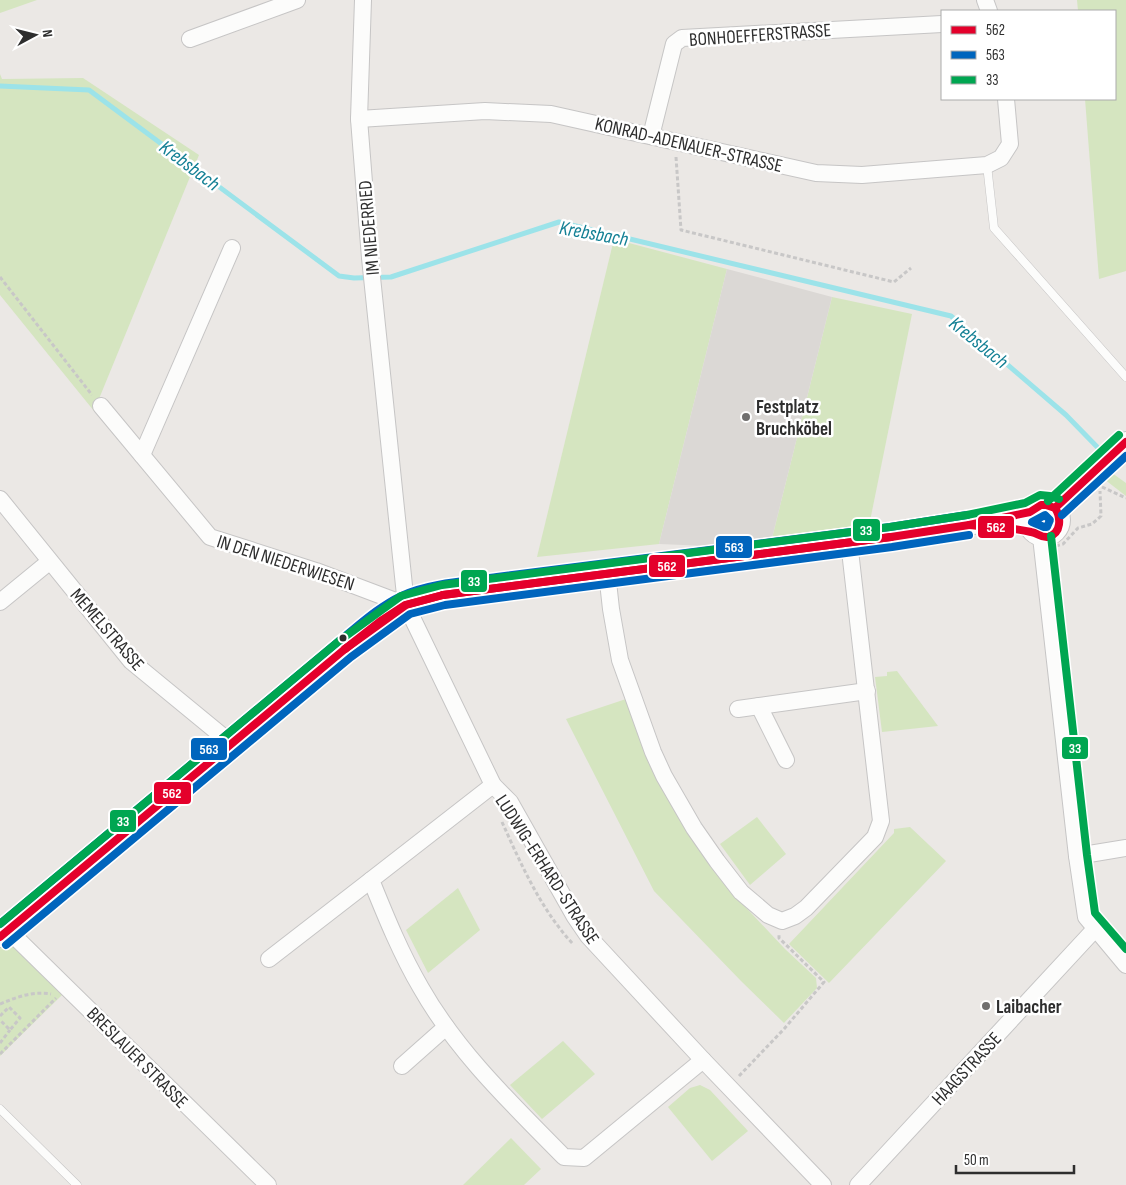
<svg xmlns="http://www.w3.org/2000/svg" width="1126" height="1185" font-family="'Sofia Sans Condensed',sans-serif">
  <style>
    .green { fill: #d5e5c0 }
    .plaza { fill: #dbd8d5 }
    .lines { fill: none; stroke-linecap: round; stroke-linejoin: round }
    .stream { stroke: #9ce3e9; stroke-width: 5 }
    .service-casing { stroke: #c6c5c5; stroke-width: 9 }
    .minor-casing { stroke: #c6c5c5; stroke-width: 18 }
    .tertiary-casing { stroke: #c6c5c5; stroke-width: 22 }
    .path { stroke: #c8c7c7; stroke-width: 3; stroke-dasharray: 4 2.5; stroke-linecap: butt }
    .service { stroke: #fcfcfb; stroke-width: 8 }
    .minor { stroke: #fcfcfb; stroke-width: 16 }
    .tertiary { stroke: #fcfcfb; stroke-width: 20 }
    .bus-1-casing { stroke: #fff; stroke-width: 11 }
    .bus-2-casing { stroke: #fff; stroke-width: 11 }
    .bus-3-casing { stroke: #fff; stroke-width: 11 }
    .bus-1 { stroke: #e4002b; stroke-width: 8 }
    .bus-2 { stroke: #0065bd; stroke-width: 8 }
    .bus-3 { stroke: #00a651; stroke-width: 8 }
    .poi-dot { fill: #706f6e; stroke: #fff; stroke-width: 2 }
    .bus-dot { fill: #2e2e2e; stroke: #fff; stroke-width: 2 }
    .labels { text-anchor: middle; stroke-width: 5; stroke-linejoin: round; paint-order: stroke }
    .street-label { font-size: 19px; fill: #2e2e2e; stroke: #fff }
    .poi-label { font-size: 19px; font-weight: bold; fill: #2e2e2e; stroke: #fff; text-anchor: start }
    .water-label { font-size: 20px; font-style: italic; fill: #148095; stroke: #fff }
    .line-badge { stroke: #fff; stroke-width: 2 }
    .badge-label { font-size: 14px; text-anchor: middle; font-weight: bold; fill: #fff }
  </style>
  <rect width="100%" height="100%" fill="#ebe8e5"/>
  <g class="green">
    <polygon points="0,0 37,0 0,13"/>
    <polygon points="1077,0 1126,0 1126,271 1099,279 1085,99 1115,99 1115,11 1078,11"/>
    <polygon points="0,74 2,79 83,78 199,155 94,411 0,295"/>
    <polygon points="614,239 727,269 659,544 537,557"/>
    <polygon points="832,297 912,314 869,526 772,538"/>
    <polygon points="1112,473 1126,483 1126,496 1104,479"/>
    <polygon points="897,671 938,726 882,732 875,677 887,676 887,672"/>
    <polygon points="626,699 736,897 785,949 816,978 817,988 784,1023 741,981 654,891 566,719"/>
    <polygon points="757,817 786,854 750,885 720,844"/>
    <polygon points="910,827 946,861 829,983 789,944 894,833 894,829"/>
    <polygon points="458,888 480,930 428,973 406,930"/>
    <polygon points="10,940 62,995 0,1056 0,948"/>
    <polygon points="563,1041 595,1074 542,1119 510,1085"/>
    <polygon points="700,1085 710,1090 748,1131 712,1161 668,1107 690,1088"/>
    <polygon points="511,1138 541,1169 524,1185 463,1185"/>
  </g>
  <polygon class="plaza" points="727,269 832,297 772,538 708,546 659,544"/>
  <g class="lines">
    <polyline class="stream" points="0,86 89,90 339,276 354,278 391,277 559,222 951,316 1066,415 1105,455"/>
    <g class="service-casing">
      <g id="service">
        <polyline points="987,165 994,228 1126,377"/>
        <polyline points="0,1109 77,1185"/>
      </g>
    </g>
    <g class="minor-casing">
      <g id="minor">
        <polyline points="363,0 359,119 370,258 406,605 493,785 510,802 575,917 588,936 703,1060 823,1185"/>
        <polyline points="985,0 989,11"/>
        <polyline points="190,39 297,0"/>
        <polyline points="359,119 485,111 551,114 816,173 862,175 987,165 1001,158 1010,144 1006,99"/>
        <polyline points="651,136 674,44 682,38 942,24"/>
        <polyline points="101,406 210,537 316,571 406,605"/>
        <polyline points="142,455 232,248"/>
        <polyline points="0,499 131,661 232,744"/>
        <polyline points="1041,537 1077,856 1086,917 1126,965"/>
        <polyline points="607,573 611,609 620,660 653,752 664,776 694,828 717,861 741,892 768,915 782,921 795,916 806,908 875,837 881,821 849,542"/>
        <polyline points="0,602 49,562"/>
        <polyline points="759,706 786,760"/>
        <polyline points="738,709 867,691"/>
        <path d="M493,785L371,880C386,917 401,954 421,988C458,1053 512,1104 564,1157L584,1158L703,1060"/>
        <polyline points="1077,856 1126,848"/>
        <polyline points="8,930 268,1185"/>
        <polyline points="269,959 371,880"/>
        <polyline points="402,1066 446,1027"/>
        <polyline points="858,1185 1095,929"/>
      </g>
    </g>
    <g class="tertiary-casing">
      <g id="tertiary">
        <circle cx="1044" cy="520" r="16"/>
        <polyline points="1055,508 1126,442"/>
        <polyline points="0,937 345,649 406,605 443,595 891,537 969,525 1030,512"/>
      </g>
    </g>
    <g class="path">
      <polyline points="676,157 681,230 894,282 911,268"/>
      <polyline points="0,277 92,395"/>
      <polyline points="1102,487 1126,498"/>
      <polyline points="1056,546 1063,544 1078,528 1092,524 1101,516 1100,491"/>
      <path d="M502,822C521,864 541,910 573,944"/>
      <path d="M0,1004C17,997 32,991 51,994"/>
      <polyline points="0,1016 9,1007 20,1018 10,1030 0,1020"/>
      <polyline points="0,1043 10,1030"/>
      <polyline points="0,1054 56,998"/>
      <polyline points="739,1076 784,1029 824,982 779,938 779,934"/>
    </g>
    <use href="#service" class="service"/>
    <use href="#minor" class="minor"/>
    <use href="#tertiary" class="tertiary"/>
    <g class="bus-1-casing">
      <g id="bus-1">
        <path d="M1041,505H1046L1055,508C1061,517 1062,533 1048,537C1041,538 1038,533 1031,532C1011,527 989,527 969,525L1030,512Z"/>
        <polyline points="1055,508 1126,442"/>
        <polyline points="891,537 969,525"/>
        <polyline points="443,595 891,537"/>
        <polyline points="443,595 891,537"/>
        <polyline points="345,649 382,620 405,605 443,595"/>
        <polyline points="345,649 406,605 443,595"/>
        <polyline points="0,937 345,649"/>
      </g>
    </g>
    <g class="bus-2-casing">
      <g id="bus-2">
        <polygon points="1045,515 1050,520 1047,527 1044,527 1032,522"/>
        <polyline points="1062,515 1126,456"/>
        <path d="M0,924L339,641C358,626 378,607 401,596C428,583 467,581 497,577L890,527L967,515"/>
        <polyline points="6,945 351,657 410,614 445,605 892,547 969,535"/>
      </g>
    </g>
    <g class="bus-3-casing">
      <g id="bus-3">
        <polyline points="1048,501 1119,435"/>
        <polyline points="1051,536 1087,855 1095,913 1126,949"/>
        <polyline points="0,924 339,641 401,596 442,585 890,527 967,515 1025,503 1040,495 1050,496 1059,499"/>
      </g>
    </g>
    <use href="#bus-1" class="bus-1"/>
    <use href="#bus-2" class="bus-2"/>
    <use href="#bus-3" class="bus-3"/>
  </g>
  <g class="poi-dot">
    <circle cx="746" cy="417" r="5"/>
    <circle cx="986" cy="1006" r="5"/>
  </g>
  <circle class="bus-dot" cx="343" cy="638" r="4.5"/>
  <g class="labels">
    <g class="street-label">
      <text transform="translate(760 34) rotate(-4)" y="7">BONHOEFFERSTRASSE</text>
      <text transform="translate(689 144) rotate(13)" y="7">KONRAD-ADENAUER-STRASSE</text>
      <text transform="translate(368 228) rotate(-95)" y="7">IM NIEDERRIED</text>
      <text transform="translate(286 562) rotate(18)" y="7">IN DEN NIEDERWIESEN</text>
      <text transform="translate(108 629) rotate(49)" y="7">MEMELSTRASSE</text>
      <text transform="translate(548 869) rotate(57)" y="7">LUDWIG-ERHARD-STRASSE</text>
      <text transform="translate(138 1057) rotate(45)" y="7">BRESLAUER STRASSE</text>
      <text transform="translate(966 1068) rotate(-47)" y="7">HAAGSTRASSE</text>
    </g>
    <g class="poi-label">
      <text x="756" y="413">Festplatz<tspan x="756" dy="22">Bruchköbel</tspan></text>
      <text x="996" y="1013">Laibacher</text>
    </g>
    <g class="water-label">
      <text transform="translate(190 165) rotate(37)" y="7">Krebsbach</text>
      <text transform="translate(594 233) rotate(10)" y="7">Krebsbach</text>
      <text transform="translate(979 342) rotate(39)" y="7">Krebsbach</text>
    </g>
  </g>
  <g class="line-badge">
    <rect x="977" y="515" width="38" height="24" rx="5" fill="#e4002b"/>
    <rect x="852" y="518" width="29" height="24" rx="5" fill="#00a651"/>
    <rect x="715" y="535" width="38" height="24" rx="5" fill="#0065bd"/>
    <rect x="648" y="554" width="38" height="24" rx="5" fill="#e4002b"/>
    <rect x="460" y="569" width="28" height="24" rx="5" fill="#00a651"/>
    <rect x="1061" y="736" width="28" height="24" rx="5" fill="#00a651"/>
    <rect x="190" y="737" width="38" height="24" rx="5" fill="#0065bd"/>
    <rect x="153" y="781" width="39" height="24" rx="5" fill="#e4002b"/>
    <rect x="109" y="809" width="28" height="24" rx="5" fill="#00a651"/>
  </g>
  <g class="badge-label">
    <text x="996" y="532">562</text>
    <text x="866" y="535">33</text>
    <text x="734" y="552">563</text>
    <text x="667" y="571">562</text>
    <text x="474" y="586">33</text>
    <text x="1075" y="753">33</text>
    <text x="209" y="754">563</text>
    <text x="172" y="798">562</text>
    <text x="123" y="826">33</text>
  </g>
  <rect x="941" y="10" width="175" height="90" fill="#ffffff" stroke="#ababab"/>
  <rect x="951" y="26" width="25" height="8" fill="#e4002b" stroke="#ababab"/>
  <text x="986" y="35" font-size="15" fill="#2e2e2e">562</text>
  <rect x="951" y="51" width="25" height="8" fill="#0065bd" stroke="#ababab"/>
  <text x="986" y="60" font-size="15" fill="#2e2e2e">563</text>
  <rect x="951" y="76" width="25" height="8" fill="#00a651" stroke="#ababab"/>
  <text x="986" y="85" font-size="15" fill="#2e2e2e">33</text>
  <g transform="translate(35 35) rotate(83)" stroke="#ffffff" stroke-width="4" paint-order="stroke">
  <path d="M0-4L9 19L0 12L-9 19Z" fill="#2e2e2e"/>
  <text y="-8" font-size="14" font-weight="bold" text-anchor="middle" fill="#2e2e2e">N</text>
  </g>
  <path d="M956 1165v8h118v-8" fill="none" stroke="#2e2e2e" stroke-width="2.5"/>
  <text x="964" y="1165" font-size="15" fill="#2e2e2e" stroke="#ffffff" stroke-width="4" paint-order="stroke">50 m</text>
</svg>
